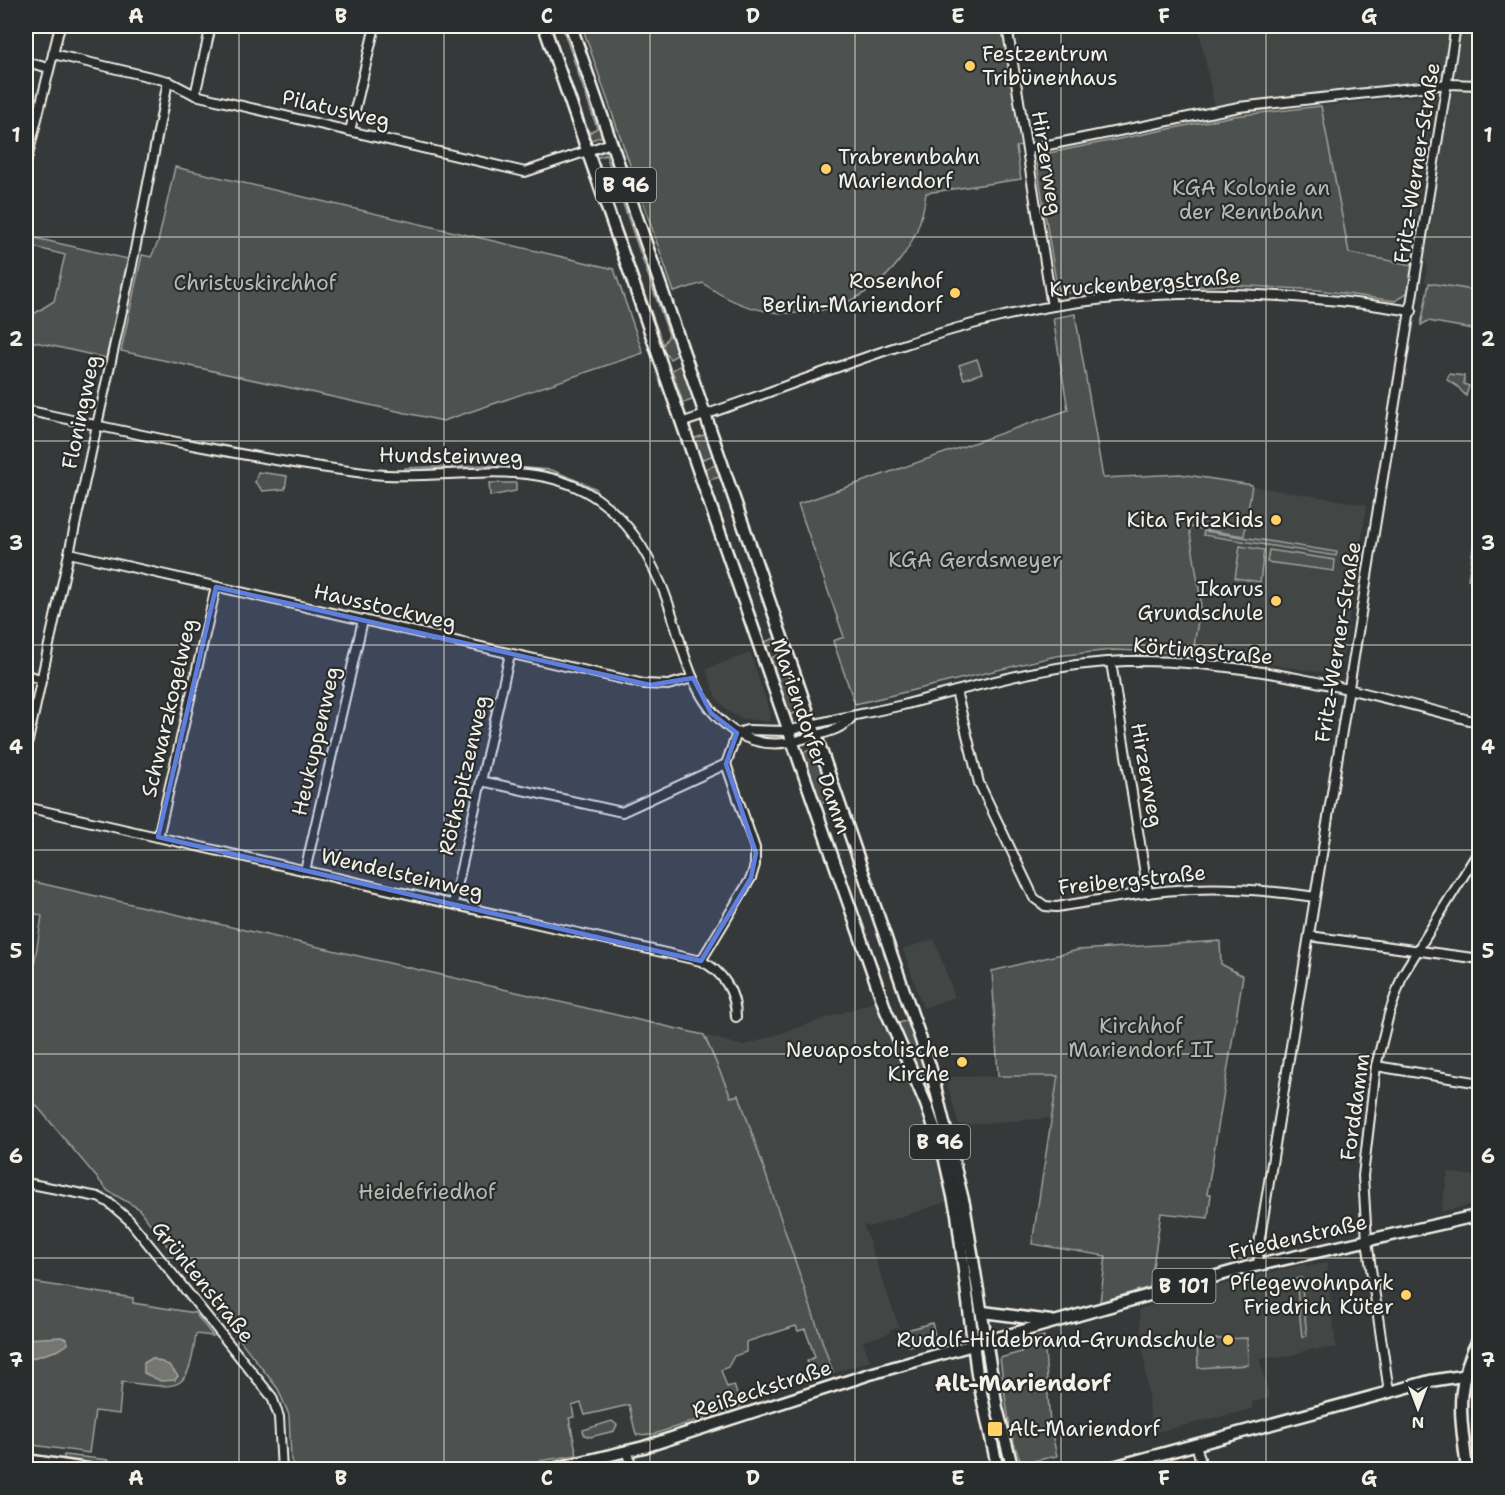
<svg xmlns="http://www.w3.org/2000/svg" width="1505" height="1495" font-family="'Shantell Sans',sans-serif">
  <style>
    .built { fill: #434645 }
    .green { fill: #4e514f; stroke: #a1a19c; stroke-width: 1.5; fill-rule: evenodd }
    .water { fill: #757572; stroke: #a8a7a1; stroke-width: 1.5 }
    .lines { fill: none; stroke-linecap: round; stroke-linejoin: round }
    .minor-casing { stroke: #f4f1e8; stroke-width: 12 }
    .major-casing { stroke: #f4f1e8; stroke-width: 15 }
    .minor { stroke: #2a2d2e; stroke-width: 8 }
    .major { stroke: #2a2d2e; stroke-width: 10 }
    .marked { fill: #5e7fdd; fill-opacity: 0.2; stroke: #5e7fdd; stroke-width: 4.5; stroke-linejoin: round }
    .grid { fill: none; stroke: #f4f1e8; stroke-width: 1.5; stroke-opacity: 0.55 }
    .poi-dot { fill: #ffd166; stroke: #2a2d2e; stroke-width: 2 }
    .labels { text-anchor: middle; stroke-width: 4.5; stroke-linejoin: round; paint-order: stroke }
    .shield { fill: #2a2d2e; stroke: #b7b6b0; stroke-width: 1.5 }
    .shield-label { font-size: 20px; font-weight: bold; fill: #f4f1e8 }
    .poi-label { font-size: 21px; fill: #f4f1e8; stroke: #2a2d2e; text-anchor: end }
    .street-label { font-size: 21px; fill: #f4f1e8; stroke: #2a2d2e }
    .park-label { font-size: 21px; fill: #bab9b2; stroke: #2a2d2e }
    .neighbourhood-label { font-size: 22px; font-weight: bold; fill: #f4f1e8; stroke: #2a2d2e }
    .neatline { fill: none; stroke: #f4f1e8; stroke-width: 2 }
    .grid-label { font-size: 20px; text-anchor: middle; font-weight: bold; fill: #f4f1e8 }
  </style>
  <rect width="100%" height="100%" fill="#363939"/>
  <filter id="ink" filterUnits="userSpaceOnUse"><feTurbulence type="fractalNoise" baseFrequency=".0167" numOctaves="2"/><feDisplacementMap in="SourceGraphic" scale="12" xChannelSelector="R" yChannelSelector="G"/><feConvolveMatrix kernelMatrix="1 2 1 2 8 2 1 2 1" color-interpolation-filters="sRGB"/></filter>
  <g filter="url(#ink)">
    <g class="built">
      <polygon points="1198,26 1451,26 1444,75 1426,84 1215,108"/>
      <polygon points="1461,26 1479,26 1479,79 1459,77 1454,73"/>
      <polygon points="1456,88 1479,90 1479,291 1425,282 1427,265 1422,254 1447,102"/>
      <polygon points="1436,94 1408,264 1349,254 1321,106"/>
      <polygon points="1180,474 1367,505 1341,670 1334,674 1193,653 1201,601"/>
      <polygon points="750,653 771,715 768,722 740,718 727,711 716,697 706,669"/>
      <polygon points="934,939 955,997 923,1008 903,949"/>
      <polygon points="877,1001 929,1126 949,1201 869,1227 863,1224 899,1327 889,1330 890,1333 863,1341 870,1361 833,1373 740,1095 731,1097 704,1035 743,1046"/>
      <polygon points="1058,1076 1051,1118 959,1125 945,1077"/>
      <polygon points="1448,1172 1479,1177 1479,1203 1441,1212"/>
      <polygon points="1327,1263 1336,1347 1314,1350 1314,1348 1285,1357 1259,1358 1270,1398 1252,1402 1252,1409 1152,1433 1139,1309 1251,1277 1306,1264 1306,1267"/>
      <polygon points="1479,1383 1480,1383 1479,1463 1474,1408"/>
    </g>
    <g class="green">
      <polygon points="548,26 551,26 589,133 597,128 562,26 565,26 603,136 588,141"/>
      <path d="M582,26H1003L1024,145L1016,147L1021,179L926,193C913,304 789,348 703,283L674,292Z"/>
      <polygon points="1321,106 1349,253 1413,265 1408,292 1395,301 1319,290 1230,285 1064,293 1057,287 1036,159 1039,155 1234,116"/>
      <path d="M608,150L679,354L670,359L658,343L593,155ZM606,155L669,335L663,345L596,158Z"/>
      <polygon points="175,167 614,269 643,353 443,421 121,351 142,255 151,257 158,242"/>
      <polygon points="26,236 128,259 106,358 26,340 26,319 54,301 65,255 26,245"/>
      <polygon points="1429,283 1479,291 1479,330 1428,321 1421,325"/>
      <polygon points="1075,314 1103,478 1180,474 1252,485 1244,536 1189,527 1201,601 1193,653 1112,650 1056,656 855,704 833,641 844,637 798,504 1068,410 1053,318"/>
      <polygon points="977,359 982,373 964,379 959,365"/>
      <polygon points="681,365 695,399 683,403 672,370"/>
      <polygon points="1449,374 1464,376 1464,384 1469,386 1466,396 1457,386 1447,380"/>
      <polygon points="707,434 714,455 701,460 692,439"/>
      <polygon points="488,465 552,470 597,489 557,474 531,469 500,467 405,470 405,468"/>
      <path d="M715,465L780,643L764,647L703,470ZM720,477L775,638L765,642L709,480Z"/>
      <polygon points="258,472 287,476 285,489 263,491 255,482"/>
      <polygon points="489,483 516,483 516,491 490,496"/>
      <polygon points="1479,512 1479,582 1468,579"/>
      <polygon points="1204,531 1337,552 1336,556 1203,535"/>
      <polygon points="1240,546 1264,550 1260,582 1235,578"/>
      <polygon points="1269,550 1335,560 1334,571 1267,562"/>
      <polygon points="782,653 804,711 788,715 769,659"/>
      <polygon points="813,749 831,798 821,804 802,753"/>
      <path d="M26,880L704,1035L731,1097L739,1095L833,1373L814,1380L807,1361L815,1357L805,1329L798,1331L796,1326L746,1342V1352L734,1356L728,1367L721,1370L727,1387L734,1385L741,1406L654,1434L636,1435L629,1405L585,1415L581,1403L572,1406L574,1417L569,1418L577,1455C484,1472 390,1470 296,1469L291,1460L289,1415L278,1389L138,1208L108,1191L26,1093V1015L42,916L26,910Z"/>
      <polygon points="1220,941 1221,964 1243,976 1207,1194 1211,1194 1208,1218 1161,1213 1150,1287 1100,1302 1106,1256 1032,1244 1058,1076 998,1076 992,971 1078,950"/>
      <polygon points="910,1019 932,1095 932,1097 897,1024"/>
      <polygon points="1301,1278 1307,1336 1302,1337 1296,1279"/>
      <path d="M26,1281L133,1298V1303L195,1313L213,1336L196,1334C188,1396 179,1388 122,1382L119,1414L95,1411L89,1453L26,1444Z"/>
      <polygon points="932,1323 935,1335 933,1340 908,1346 903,1331"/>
      <path d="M1044,1336L1050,1425L1057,1456L1024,1463C1010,1454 1003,1377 1000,1358L1021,1352L1026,1341Z"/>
      <polygon points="1247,1338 1248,1365 1198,1368 1197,1340"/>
      <polygon points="612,1421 617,1425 614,1431 590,1437 584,1435 583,1430"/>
      <polygon points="64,1455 109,1460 107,1469 63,1462"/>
    </g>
    <g class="water">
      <polygon points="61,1337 67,1339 68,1344 59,1350 26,1360 26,1339"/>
      <polygon points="152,1358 169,1365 178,1376 175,1380 161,1381 144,1373 144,1363"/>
    </g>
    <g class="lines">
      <g class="minor-casing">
        <g id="minor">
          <polyline points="1007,26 1052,306"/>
          <polyline points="53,54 168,81 195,95 525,172 611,143"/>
          <polyline points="26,62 49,68"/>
          <polyline points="195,95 211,26"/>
          <polyline points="350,131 375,26"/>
          <polyline points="1028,149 1239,107 1448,84 1480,85"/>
          <polyline points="26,163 60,26"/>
          <path d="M26,410C139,435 256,460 372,474C446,482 534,453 599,500C629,522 645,549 660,582C684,635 684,700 737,733C757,745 780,746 803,739C819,734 842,731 852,717"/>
          <path d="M681,423C786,388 889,344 996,318C1132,284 1274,289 1412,311"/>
          <polyline points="69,553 644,684 668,685 693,678"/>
          <polyline points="1111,662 1148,893"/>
          <polyline points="26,675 41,679"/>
          <path d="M956,691L979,783L1034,898L1045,906L1056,907C1101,900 1146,891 1192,889C1234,887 1274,891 1315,897"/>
          <path d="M737,733L747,730L788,731C826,720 864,714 903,705C976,686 1050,663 1126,661C1245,659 1366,692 1480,723"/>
          <polyline points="26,750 132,265 168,81"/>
          <polyline points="481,781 622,812 726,764"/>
          <path d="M26,807L701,961C723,971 736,993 736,1017"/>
          <polyline points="158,837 216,587"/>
          <polyline points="305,871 363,620"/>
          <polyline points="453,904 510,654"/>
          <polyline points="1309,936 1480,959"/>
          <polyline points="701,961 751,878 755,865 755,848 726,764 737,733"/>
          <polyline points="1376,1066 1480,1083"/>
          <polyline points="26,1183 98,1197 108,1202 129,1220 272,1397 279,1417 282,1470"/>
          <polyline points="1259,1265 1258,1250 1456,26"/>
          <polyline points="1389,1392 1367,1241 1363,1176 1376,1066 1389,1014 1403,974 1480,849"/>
          <polyline points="1196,1444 1203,1470"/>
          <polyline points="628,1452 632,1470"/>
        </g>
      </g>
      <g class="major-casing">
        <g id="major">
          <polyline points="544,26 886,1011 926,1104 944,1156 957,1214 977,1374 998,1470"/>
          <polyline points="571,26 930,1066 964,1204 997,1408 1013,1470"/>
          <polyline points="983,1312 1051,1321"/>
          <polyline points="26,1460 94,1470"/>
          <polyline points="548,1470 644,1447 870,1374 1245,1268 1480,1215"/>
          <polyline points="1102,1470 1430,1381 1462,1376"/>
          <path d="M1467,1470C1461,1415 1453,1387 1480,1336"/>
        </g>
      </g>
      <use href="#minor" class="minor"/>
      <use href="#major" class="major"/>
    </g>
  </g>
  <path class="marked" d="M216,587L650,685L693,678L711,713L737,733L726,764L756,853L751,878L701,961L158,837Z"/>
  <path class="grid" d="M239,26V1470M444,26V1470M650,26V1470M855,26V1470M1061,26V1470M1266,26V1470M26,237H1480M26,441H1480M26,645H1480M26,850H1480M26,1054H1480M26,1258H1480"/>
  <g class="poi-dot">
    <circle cx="970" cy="66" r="6"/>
    <circle cx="826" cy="169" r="6"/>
    <circle cx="955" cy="293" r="6"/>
    <circle cx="1276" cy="520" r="6"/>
    <circle cx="1276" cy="601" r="6"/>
    <circle cx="962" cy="1062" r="6"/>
    <circle cx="1406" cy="1295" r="6"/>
    <circle cx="1228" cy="1340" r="6"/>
    <rect x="987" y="1421" width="16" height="16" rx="3"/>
  </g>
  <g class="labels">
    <g class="shield">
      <rect x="596" y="168" width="60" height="34" rx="4.5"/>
      <rect x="910" y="1125" width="60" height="34" rx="4.5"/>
      <rect x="1152.5" y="1269" width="63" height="34" rx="4.5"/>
    </g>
    <g class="shield-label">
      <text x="626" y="192">B 96</text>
      <text x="940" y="1149">B 96</text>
      <text x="1184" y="1293">B 101</text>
    </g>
    <g class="poi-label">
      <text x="982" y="61" text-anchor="start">Festzentrum<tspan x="982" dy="24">Tribünenhaus</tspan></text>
      <text x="838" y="164" text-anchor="start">Trabrennbahn<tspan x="838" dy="24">Mariendorf</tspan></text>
      <text x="943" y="288">Rosenhof<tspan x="943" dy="24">Berlin-Mariendorf</tspan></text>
      <text x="1264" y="527">Kita FritzKids</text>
      <text x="1264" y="596">Ikarus<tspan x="1264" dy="24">Grundschule</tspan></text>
      <text x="950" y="1057">Neuapostolische<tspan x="950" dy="24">Kirche</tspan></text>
      <text x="1394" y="1290">Pflegewohnpark<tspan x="1394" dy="24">Friedrich Küter</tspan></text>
      <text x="1216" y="1347">Rudolf-Hildebrand-Grundschule</text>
      <text x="1008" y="1436" text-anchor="start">Alt-Mariendorf</text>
    </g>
    <g class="street-label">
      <text transform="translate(336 109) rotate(13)" y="7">Pilatusweg</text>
      <text transform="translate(1047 163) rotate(81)" y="7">Hirzerweg</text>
      <text transform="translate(1417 163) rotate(-81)" y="7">Fritz-Werner-Straße</text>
      <text transform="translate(1145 283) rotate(-4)" y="7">Kruckenbergstraße</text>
      <text transform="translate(81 412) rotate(-78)" y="7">Floningweg</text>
      <text transform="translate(451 456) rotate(1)" y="7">Hundsteinweg</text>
      <text transform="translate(385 607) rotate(13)" y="7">Hausstockweg</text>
      <text transform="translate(1338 642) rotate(-81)" y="7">Fritz-Werner-Straße</text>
      <text transform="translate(1203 651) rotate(5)" y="7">Körtingstraße</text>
      <text transform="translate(169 708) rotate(-77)" y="7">Schwarzkogelweg</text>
      <text transform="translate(811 736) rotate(71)" y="7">Mariendorfer Damm</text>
      <text transform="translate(316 741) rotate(-77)" y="7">Heukuppenweg</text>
      <text transform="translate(464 775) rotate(-77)" y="7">Röthspitzenweg</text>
      <text transform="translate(1147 775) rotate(80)" y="7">Hirzerweg</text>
      <text transform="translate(402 874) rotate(13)" y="7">Wendelsteinweg</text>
      <text transform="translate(1132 880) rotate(-6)" y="7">Freibergstraße</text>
      <text transform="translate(1355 1107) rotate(-82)" y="7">Forddamm</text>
      <text transform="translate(1298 1237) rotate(-13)" y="7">Friedenstraße</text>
      <text transform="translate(203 1282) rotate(51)" y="7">Grüntenstraße</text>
      <text transform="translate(762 1389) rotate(-18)" y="7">Reißeckstraße</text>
    </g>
    <g class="park-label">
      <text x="1251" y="195">KGA Kolonie an<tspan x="1251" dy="24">der Rennbahn</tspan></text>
      <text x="255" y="290">Christuskirchhof</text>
      <text x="975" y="567">KGA Gerdsmeyer</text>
      <text x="1141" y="1033">Kirchhof<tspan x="1141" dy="24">Mariendorf II</tspan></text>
      <text x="427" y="1199">Heidefriedhof</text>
    </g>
    <g class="neighbourhood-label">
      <text x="1023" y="1391">Alt-Mariendorf</text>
    </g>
  </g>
  <rect width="1505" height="1495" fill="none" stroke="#2a2d2e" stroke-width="66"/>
  <g transform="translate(1418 1408) rotate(180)" stroke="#2a2d2e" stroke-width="4.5" paint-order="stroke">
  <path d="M0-4.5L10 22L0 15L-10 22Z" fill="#f4f1e8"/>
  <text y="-9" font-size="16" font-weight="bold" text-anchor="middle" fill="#f4f1e8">N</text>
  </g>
  <rect x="33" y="33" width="1439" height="1429" class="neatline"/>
  <g class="grid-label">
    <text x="136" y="23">A</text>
    <text x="341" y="23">B</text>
    <text x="547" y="23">C</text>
    <text x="753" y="23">D</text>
    <text x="958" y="23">E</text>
    <text x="1164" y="23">F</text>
    <text x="1369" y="23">G</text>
    <text x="16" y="142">1</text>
    <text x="1488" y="142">1</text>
    <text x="16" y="346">2</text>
    <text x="1488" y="346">2</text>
    <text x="16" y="550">3</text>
    <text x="1488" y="550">3</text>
    <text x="16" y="754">4</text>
    <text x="1488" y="754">4</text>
    <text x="16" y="958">5</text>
    <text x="1488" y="958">5</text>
    <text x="16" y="1163">6</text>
    <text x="1488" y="1163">6</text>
    <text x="16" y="1367">7</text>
    <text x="1488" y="1367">7</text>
    <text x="136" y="1485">A</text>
    <text x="341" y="1485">B</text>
    <text x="547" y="1485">C</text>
    <text x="753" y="1485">D</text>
    <text x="958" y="1485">E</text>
    <text x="1164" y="1485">F</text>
    <text x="1369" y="1485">G</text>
  </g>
</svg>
